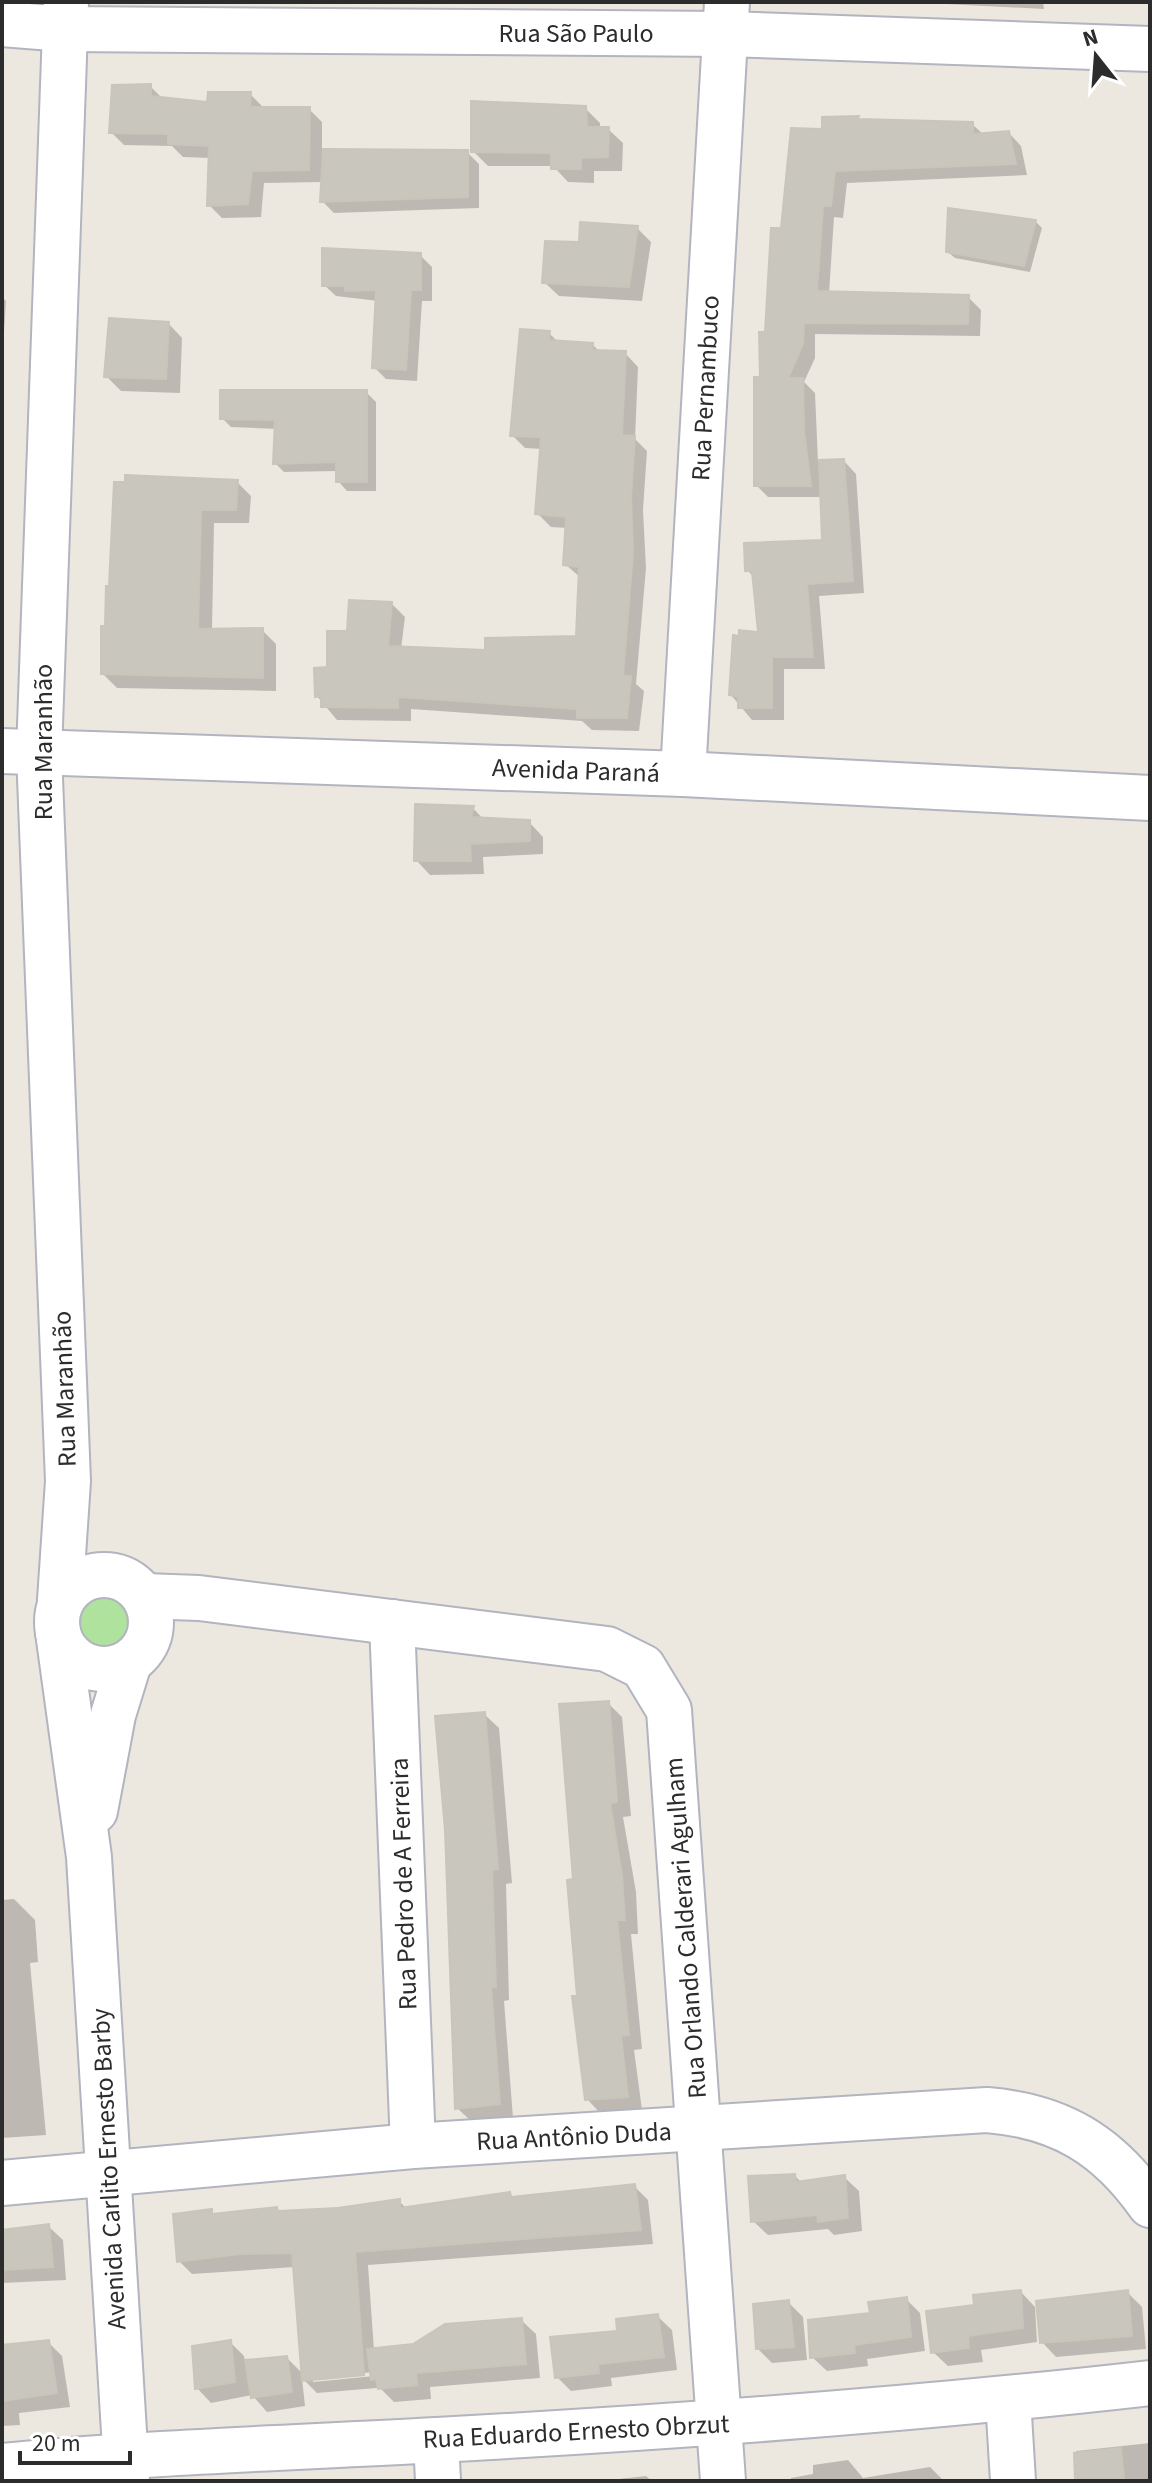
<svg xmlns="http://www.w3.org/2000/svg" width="1152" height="2483" font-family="'Source Sans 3',sans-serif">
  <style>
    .green { fill: #afe29d }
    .shadow { fill: #0003; fill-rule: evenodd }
    .building { fill: #c9c6bd; stroke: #c9c5b8; stroke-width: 2 }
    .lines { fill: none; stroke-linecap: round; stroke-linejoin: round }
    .minor-casing { stroke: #b2b4bf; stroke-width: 48 }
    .minor { stroke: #fff; stroke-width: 44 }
    .labels { text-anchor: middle; stroke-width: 8; stroke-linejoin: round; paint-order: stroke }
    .street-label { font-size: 26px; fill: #2c2c2c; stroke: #fff }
  </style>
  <rect width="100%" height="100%" fill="#ede8df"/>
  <circle class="green" cx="103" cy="1625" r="30"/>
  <g class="shadow">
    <polygon points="907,2 1043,2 1044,9"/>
    <polygon points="150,86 163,99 209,104 250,94 263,107 309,109 322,122 322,151 467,152 479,164 479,208 334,213 322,201 323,182 264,183 261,217 222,218 209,205 210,158 183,157 172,146 124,145 111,132"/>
    <polygon points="585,108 600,123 600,129 608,129 623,143 622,171 594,171 594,183 568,182 553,166 488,166 473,151"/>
    <polygon points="858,118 861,121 972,124 984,135 1009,133 1021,146 1027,175 847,183 843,218 834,217 829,294 968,297 981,310 980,336 815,334 815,358 804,382 815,393 818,462 844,461 856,474 864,593 819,596 825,669 784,669 784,720 752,720 731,695 760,634 754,577 747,570 824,542 823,497 768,497 756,485 762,379 783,230 824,131"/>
    <polygon points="1035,221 1042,228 1030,272 955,258 948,252"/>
    <polygon points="637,228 651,242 642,301 559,296 544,282 581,244"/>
    <polygon points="420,255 432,267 432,301 422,301 417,381 386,379 374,367 378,301 336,296 324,285"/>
    <polygon points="2,297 6,301 3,348 2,348"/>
    <polygon points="168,323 182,338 180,393 121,391 106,376"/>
    <polygon points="549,333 559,343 593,345 600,352 625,353 638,367 635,439 647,451 643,510 646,568 636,684 644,691 639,731 592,730 582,721 411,709 411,721 337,720 317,696 330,668 349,633 392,604 405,617 401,649 487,652 578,638 581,578 565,564 567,528 551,527 537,513 542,449 525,448 512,435"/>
    <polygon points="366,392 376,402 376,491 347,491 338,481 338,471 284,472 275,463 277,429 231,427 222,418"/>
    <polygon points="237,482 251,496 249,523 214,523 212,631 262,630 276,644 276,691 117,688 103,674 111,588 127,484"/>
    <polygon points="473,808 484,820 529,822 543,837 543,854 483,857 484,874 430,875 416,860"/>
    <polygon points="608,1703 622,1717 631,1816 623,1817 636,1892 638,1934 631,1934 642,2049 634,2050 642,2110 601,2114 587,2099 575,1881"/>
    <polygon points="484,1714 499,1728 512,1883 506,1884 509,2000 504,2001 513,2118 472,2122 457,2108"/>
    <polygon points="14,1899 35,1920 38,1962 30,1963 46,2135 2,2138 2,1900"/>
    <polygon points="795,2176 802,2183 844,2177 859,2191 862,2231 834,2235 828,2229 768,2235 753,2221"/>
    <path d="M634,2186L648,2200L653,2244L368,2265L374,2350L414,2346L521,2320L536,2334L540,2378L430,2387L431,2399L394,2402L377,2385V2388L317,2393L302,2378L305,2406L267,2412L252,2395L211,2403L197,2388L230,2342L244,2356L245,2362L287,2358L303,2374L295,2267L192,2274L179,2261L211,2211L216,2216L277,2209L281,2213L399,2201L407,2209L510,2194L514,2198ZM374,2372V2376L313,2382V2378Z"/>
    <polygon points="48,2226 63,2240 66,2280 2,2283 2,2230"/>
    <polygon points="1021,2292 1035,2307 1037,2342 981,2350 983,2362 948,2366 933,2352 976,2307"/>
    <polygon points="1127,2292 1142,2307 1146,2349 1056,2357 1042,2342"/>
    <polygon points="906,2299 920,2313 925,2351 867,2359 868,2366 827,2371 812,2357 872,2315"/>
    <polygon points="788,2302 803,2317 807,2360 772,2363 758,2349"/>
    <polygon points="657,2316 672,2330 677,2370 611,2378 612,2386 571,2391 557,2377 620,2333"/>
    <polygon points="48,2342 62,2356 70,2407 19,2413 20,2425 2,2426 2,2354"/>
    <polygon points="1150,2443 1150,2481 1077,2481 1076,2451"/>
    <polygon points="848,2460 863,2478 930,2467 944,2481 791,2481 791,2478 813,2474 813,2465"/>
    <polygon points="646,2476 652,2481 611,2481 610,2480"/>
  </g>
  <g class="building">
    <polygon points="151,84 151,96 207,102 208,92 251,92 250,107 310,107 309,170 252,171 248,204 207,206 209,146 168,144 168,134 109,133 112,85"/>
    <polygon points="471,101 586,106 587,127 609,127 608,157 581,158 581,169 551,169 551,153 471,152"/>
    <polygon points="859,116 858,119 973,122 973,134 1009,131 1016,164 835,171 831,206 823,206 817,291 969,295 968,324 804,323 803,344 788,378 803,378 804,431 811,486 754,486 754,377 760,377 759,332 765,332 771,228 781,228 791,128 822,129 822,117"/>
    <polygon points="323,149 468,150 468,197 320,202"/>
    <polygon points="948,208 1036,220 1024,266 946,252"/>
    <polygon points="580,222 638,226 629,287 542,283 545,241 579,242"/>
    <polygon points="322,248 421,253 421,290 411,290 406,370 372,368 376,290 345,291 345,286 322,286"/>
    <polygon points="109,318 169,322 166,379 104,377"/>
    <polygon points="520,329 550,331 549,340 593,343 592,350 626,351 622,435 635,436 631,496 633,553 623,676 631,676 627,718 577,718 577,709 398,697 398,708 321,707 321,696 315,697 314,668 327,667 327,631 347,631 349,600 392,602 388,646 485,650 485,638 576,636 579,567 563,565 566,517 535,514 541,437 510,436"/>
    <polygon points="220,390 367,390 367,482 336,482 336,462 273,464 275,420 220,419"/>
    <polygon points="844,459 853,581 807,584 813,657 772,657 772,708 738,708 738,697 729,695 733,635 739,636 739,630 758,632 752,571 745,571 744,543 822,540 819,460"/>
    <polygon points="125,475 238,480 236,510 201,510 198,629 263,628 263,678 101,674 101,626 105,626 106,586 109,586 114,482 125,482"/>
    <polygon points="415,804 474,806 471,817 530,820 530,841 470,844 471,861 414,861"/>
    <polygon points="609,1701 617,1802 610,1803 622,1876 625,1920 617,1920 629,2035 621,2036 628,2097 585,2100 572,1996 577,1996 567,1880 573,1879 559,1704"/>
    <polygon points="485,1712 498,1869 492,1870 496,1987 491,1987 500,2104 455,2109 445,1830 435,1716"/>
    <polygon points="795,2174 796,2182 845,2175 848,2218 818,2222 817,2215 751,2222 748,2176"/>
    <polygon points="635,2184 641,2230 355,2252 364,2375 302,2381 292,2253 240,2254 177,2262 173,2214 212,2209 212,2214 277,2207 278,2211 338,2208 400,2199 400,2208 510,2192 511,2197"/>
    <polygon points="49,2224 53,2267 2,2270 2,2230"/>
    <polygon points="1021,2290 1023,2328 968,2336 969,2348 931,2353 926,2311 974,2305 973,2295"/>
    <polygon points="1128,2290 1132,2336 1040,2343 1036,2301"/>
    <polygon points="907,2297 911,2337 854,2345 855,2353 810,2358 808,2320 870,2313 868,2302"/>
    <polygon points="789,2300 794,2347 756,2349 753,2304"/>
    <polygon points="658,2314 664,2357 598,2364 599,2373 555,2378 550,2337 617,2331 616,2319"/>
    <polygon points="522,2318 526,2364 416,2373 417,2385 378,2389 376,2379 371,2380 367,2349 413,2344 445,2324"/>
    <polygon points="49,2340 57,2393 2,2401 2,2345"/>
    <polygon points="231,2340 235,2382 195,2389 192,2346"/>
    <polygon points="287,2356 292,2392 251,2398 245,2360"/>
    <polygon points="1121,2448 1124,2480 1075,2481 1074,2453"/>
  </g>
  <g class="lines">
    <g class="minor-casing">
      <g id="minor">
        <polyline points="2,24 65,29 726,34 1150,49"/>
        <polyline points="2,751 683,774 1150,798"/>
        <polyline points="683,774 727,2"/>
        <circle cx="104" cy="1622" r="47"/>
        <polyline points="144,1596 199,1598 607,1649 643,1667 669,1710 723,2481"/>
        <polyline points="60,1600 68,1481 39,753 66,2"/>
        <polyline points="392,1622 413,2146"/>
        <polyline points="58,1632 89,1857 127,2481"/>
        <polyline points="95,1811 113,1715 129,1663"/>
        <path d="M2,2183L413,2146L987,2110C1060,2116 1108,2145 1150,2205"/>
        <polyline points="1008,2399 1013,2481"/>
        <polyline points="436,2440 438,2481"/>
        <path d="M2,2466C147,2452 292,2448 437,2440C675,2427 913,2410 1150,2383"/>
      </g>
    </g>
    <use href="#minor" class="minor"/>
  </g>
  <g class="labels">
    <g class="street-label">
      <text x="576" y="42">Rua São Paulo</text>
      <text transform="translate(705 388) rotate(-87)" y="9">Rua Pernambuco</text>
      <text transform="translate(43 742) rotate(-90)" y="9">Rua Maranhão</text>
      <text transform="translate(576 770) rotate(2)" y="9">Avenida Paraná</text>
      <text transform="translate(64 1389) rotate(-92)" y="9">Rua Maranhão</text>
      <text transform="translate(403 1884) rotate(-92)" y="9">Rua Pedro de A Ferreira</text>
      <text transform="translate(685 1928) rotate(-94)" y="9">Rua Orlando Calderari Agulham</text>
      <text transform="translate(574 2136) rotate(-3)" y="9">Rua Antônio Duda</text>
      <text transform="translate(108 2169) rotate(-93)" y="9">Avenida Carlito Ernesto Barby</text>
      <text transform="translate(576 2431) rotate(-3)" y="9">Rua Eduardo Ernesto Obrzut</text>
    </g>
  </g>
  <rect width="1152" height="2483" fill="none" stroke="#2c2c2c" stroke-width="8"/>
  <g transform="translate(1096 56) rotate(343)" stroke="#ffffff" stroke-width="6" paint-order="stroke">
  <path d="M0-6L14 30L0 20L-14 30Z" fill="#2c2c2c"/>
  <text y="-12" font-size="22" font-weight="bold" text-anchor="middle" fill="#2c2c2c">N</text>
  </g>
  <path d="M20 2451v12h110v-12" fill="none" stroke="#2c2c2c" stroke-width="4"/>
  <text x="32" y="2451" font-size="24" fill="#2c2c2c" stroke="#ffffff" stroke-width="6" paint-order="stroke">20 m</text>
</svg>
